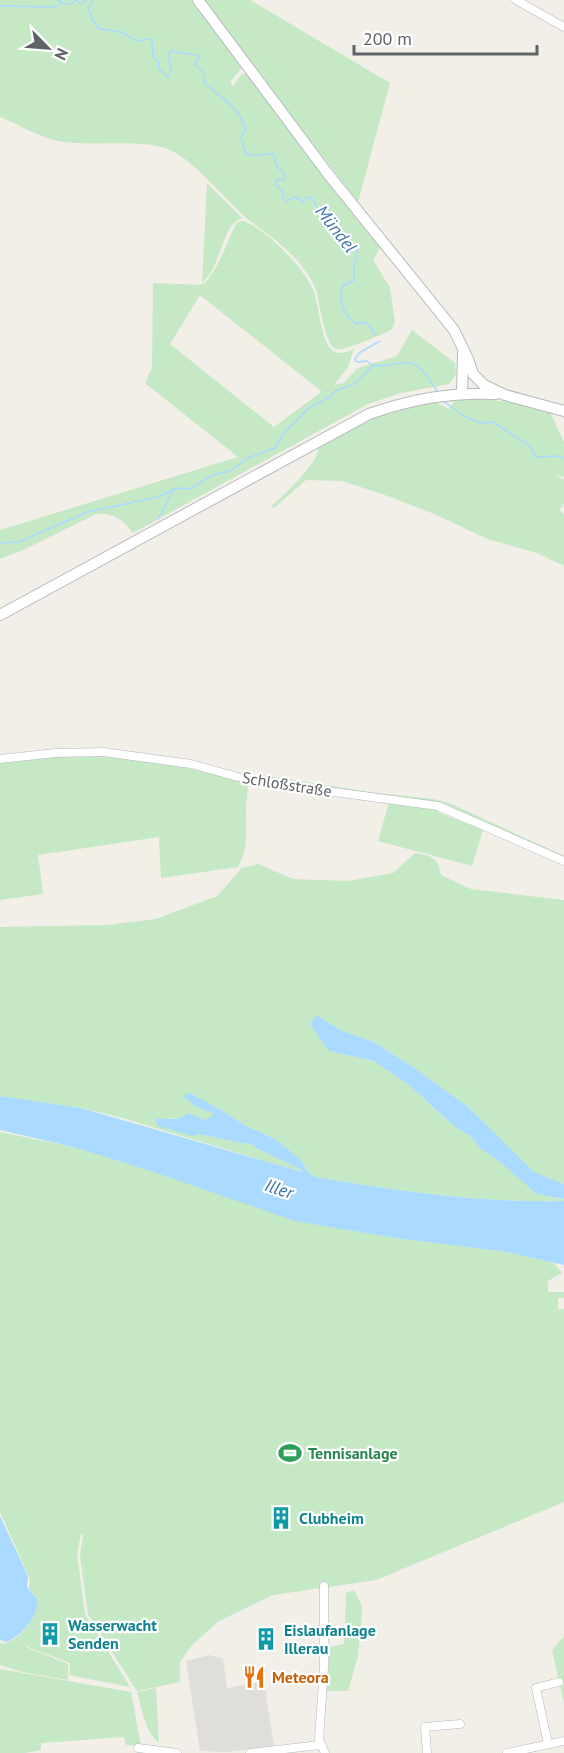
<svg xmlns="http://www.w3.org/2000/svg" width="564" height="1753" font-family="'PT Sans',sans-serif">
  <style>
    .industrial { fill: #e0deda }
    .green { fill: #c5e8c5; fill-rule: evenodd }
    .water { fill: #aadaff }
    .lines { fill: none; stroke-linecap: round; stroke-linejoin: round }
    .stream { stroke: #aadaff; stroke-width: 1.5 }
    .street-casing { stroke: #b5b8bc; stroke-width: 9 }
    .secondary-casing { stroke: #b6babf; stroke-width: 12 }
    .street { stroke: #fff; stroke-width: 8 }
    .secondary { stroke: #fff; stroke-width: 10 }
    .labels { text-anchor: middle; stroke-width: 4.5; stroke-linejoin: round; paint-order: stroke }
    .street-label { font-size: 16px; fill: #5f6368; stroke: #fff }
    .leisure-label { font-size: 16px; font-weight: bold; fill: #27864d; stroke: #fff; text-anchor: start }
    .culture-label { font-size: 16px; font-weight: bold; fill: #0d838f; stroke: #fff; text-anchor: start }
    .food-label { font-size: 16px; font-weight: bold; fill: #c56008; stroke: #fff; text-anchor: start }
    .water-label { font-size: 18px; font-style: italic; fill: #4174aa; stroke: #fff }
  </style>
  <rect width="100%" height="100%" fill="#f1efe8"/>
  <polygon class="industrial" points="209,1655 223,1659 227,1688 264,1682 274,1746 227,1752 200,1751 186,1661"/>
  <g class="green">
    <path d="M0,0H191L242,68L230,82L233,86L240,76L246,73L381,246L374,259L375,263L390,288L395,322L391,330C383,334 342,352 336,349C324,344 320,302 316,290C308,267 284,246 265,232C258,226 250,222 243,215C222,196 193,159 168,149C144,139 93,146 64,142C42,139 20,125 0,117Z"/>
    <polygon points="205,0 250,0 390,83 358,202 258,73"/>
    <path d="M207,183L242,218C221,224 221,270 202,282Z"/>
    <path d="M243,221C266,228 306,270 314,292C319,307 321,341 332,350C339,356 346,352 354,349L348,367L334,385L343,383L358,368L397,356L412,330L455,363L456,375L449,384L401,393L368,404L133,533C123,520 113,512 96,514L23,550L0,559V530L238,457L145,383L152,368L153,283L200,285C214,281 228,240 235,226L238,222ZM200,295L321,391V392L274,427L170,344Z"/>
    <path d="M456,399C491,399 516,401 550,412L564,442V477L556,476L564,480V504L559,510L564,514V566L537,553L487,539L437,515L385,495L342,481L306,480L274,508L271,507C283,495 320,463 318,447L345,431L382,413L433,401L449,409Z"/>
    <path d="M59,754L106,755L172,765L243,781L248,787C247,795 246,803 246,811C246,832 249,847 238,867L161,878L159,837L38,855L43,894L0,900V761Z"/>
    <polygon points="262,775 370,792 433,799 449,803 564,856 564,858 436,802 353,793 262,779 260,776"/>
    <polygon points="389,802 432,810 435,808 440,813 483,830 472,866 378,841"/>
    <path d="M415,853C432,856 438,857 441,875L471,889L564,900V1184L534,1173L467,1106L416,1069L374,1042L342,1031L317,1015L329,1051L374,1061L410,1086L454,1126L470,1136L481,1149L555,1198L564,1199V1201C480,1203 398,1191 315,1177L308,1172L300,1159L275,1139L244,1125L223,1111L190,1093L196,1107L213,1113V1117L205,1121L188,1113C181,1120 175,1119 166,1118L197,1134L253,1145L256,1148L302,1170L301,1172L119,1117L81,1108L0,1096V927L107,925L156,919L217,896L242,868L258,864L293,879L348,881L393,873Z"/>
    <path d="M0,1132L73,1147L351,1230L401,1239L501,1251L554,1263L562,1273L548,1281V1292H564V1298H558V1309H564V1502L376,1580L273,1595L219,1621L193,1644L180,1662V1682L137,1691L88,1614L80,1556L83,1535L81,1534L77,1554L85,1614L130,1687L69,1675L70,1663L28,1647L25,1644L26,1647L68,1664V1680L23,1672L0,1665V1643L10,1644L5,1643C23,1638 37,1617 38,1600L29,1589L30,1579L0,1512Z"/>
    <polygon points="354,1590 362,1606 361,1629 358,1656 348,1691 327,1691 330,1647 344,1644 346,1593"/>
    <polygon points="564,1636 564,1703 552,1650"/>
    <polygon points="0,1669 131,1692 141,1746 126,1745 124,1737 41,1743 41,1750 25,1753 0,1753"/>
    <path d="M156,1688L159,1743C145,1732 142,1709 137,1692Z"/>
  </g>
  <g class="water">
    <polygon points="317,1015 342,1031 374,1042 416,1069 467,1106 534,1172 564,1184 564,1199 537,1194 500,1162 481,1149 470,1136 454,1126 410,1086 374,1061 329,1051 310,1024"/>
    <path d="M190,1093L223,1111L244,1125L275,1139L300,1159L308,1172L315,1177C398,1191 480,1203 564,1201V1265L501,1251L401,1239L295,1221L151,1171L73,1147L0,1130V1096L81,1108L302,1172V1170L256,1148L253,1145L197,1134L192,1136L158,1126L156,1122V1119C168,1118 179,1122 188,1113L205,1120L212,1117L213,1113L196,1107L183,1096Z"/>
    <path d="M0,1516L28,1576L27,1587L38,1600C37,1617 23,1636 6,1642L0,1640Z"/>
  </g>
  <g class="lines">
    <g class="stream">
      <polyline points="57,0 62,3 71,4 76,0 81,4 86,0"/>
      <path d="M91,0L92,2L88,9L91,13V18L99,29L121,32L137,41L148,39L152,40L153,56L159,62L158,68L168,77L172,69L168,58L170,51L197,55L199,58L194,64L203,71L205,84C220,96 241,109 245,129L241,137L245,153L254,156L273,153L277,167L285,174V180L277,179L276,182L278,188L283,190V197L286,201L296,197L304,202L306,197L312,198L318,210L337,236L358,251L354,265V280L343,286C337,302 343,313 356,324L363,322L370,326L375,335"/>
      <polyline points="0,6 56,7 62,3"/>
      <path d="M380,341L359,353L355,359L357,362L367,361C381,375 403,354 419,367C426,373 432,383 437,391"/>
      <polyline points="442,400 462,415 481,423 493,422 529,445 536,457 560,456 564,458"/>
      <polyline points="158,519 173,491"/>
      <polyline points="0,543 19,542 87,512 158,497 177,488 189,489 213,475 230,471 248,458 275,448 284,433 309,408 330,397 335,391 354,384 373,366"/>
    </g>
    <g class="street-casing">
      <g id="street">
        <polyline points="516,0 564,27"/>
        <polyline points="0,759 55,753 103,752 191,764 252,781 438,806 564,861"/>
        <polyline points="324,1586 324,1668 319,1739 325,1753"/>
        <polyline points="548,1744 536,1688 559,1682"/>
        <polyline points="138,1748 177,1753"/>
        <polyline points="250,1753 320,1745"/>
        <polyline points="427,1753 425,1727 460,1724"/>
        <polyline points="507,1753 564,1741"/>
      </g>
    </g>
    <g class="secondary-casing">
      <g id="secondary">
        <polyline points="198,0 328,174 454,330 468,359 473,374 484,385 505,395 564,411"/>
        <polyline points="462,393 463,354"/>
        <path d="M0,615L369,414C412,399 451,392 496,394"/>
      </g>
    </g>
    <use href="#street" class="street"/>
    <use href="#secondary" class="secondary"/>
  </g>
  <defs>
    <g id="stadium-bare" transform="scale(1.8)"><path d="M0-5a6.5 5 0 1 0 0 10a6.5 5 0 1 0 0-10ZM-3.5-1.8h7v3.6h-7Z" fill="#2e9e5b" stroke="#fff" stroke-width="2.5" paint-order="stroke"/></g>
    <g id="building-bare" transform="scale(1.8)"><path d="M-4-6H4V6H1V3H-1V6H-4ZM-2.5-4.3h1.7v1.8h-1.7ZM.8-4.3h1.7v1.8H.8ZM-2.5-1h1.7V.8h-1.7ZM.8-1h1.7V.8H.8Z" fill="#0f9aa8" stroke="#fff" stroke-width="2.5" paint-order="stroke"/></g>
    <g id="restaurant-bare" transform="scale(1.8)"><path d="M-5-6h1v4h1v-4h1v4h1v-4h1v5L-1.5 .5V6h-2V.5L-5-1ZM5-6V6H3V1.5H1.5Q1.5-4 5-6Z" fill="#e8710a" stroke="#fff" stroke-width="2.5" paint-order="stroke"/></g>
  </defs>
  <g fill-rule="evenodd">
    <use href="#stadium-bare" x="290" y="1453"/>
    <use href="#building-bare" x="281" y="1518"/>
    <use href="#building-bare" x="50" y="1634"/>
    <use href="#building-bare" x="266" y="1639"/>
    <use href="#restaurant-bare" x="254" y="1677"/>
  </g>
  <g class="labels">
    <g class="street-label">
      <text transform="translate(287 784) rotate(9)" y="6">Schloßstraße</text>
    </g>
    <g class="leisure-label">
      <text x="308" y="1459">Tennisanlage</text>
    </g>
    <g class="culture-label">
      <text x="299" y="1524">Clubheim</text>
      <text x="68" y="1631">Wasserwacht<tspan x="68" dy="18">Senden</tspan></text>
      <text x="284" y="1636">Eislaufanlage<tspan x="284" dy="18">Illerau</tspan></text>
    </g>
    <g class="food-label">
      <text x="272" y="1683">Meteora</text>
    </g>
    <g class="water-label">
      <text transform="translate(336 229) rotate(52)" y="6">Mündel</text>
      <text transform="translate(279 1189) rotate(18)" y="6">Iller</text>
    </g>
  </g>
  <g transform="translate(48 48) rotate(115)" stroke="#ffffff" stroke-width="4.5" paint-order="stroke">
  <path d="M0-4.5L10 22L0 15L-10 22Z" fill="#5f6368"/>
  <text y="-9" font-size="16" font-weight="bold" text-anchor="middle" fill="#5f6368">N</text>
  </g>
  <path d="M354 45v9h183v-9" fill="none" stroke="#5f6368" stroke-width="3"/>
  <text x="363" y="45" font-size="18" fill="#5f6368" stroke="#ffffff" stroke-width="4.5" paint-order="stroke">200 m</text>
</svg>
